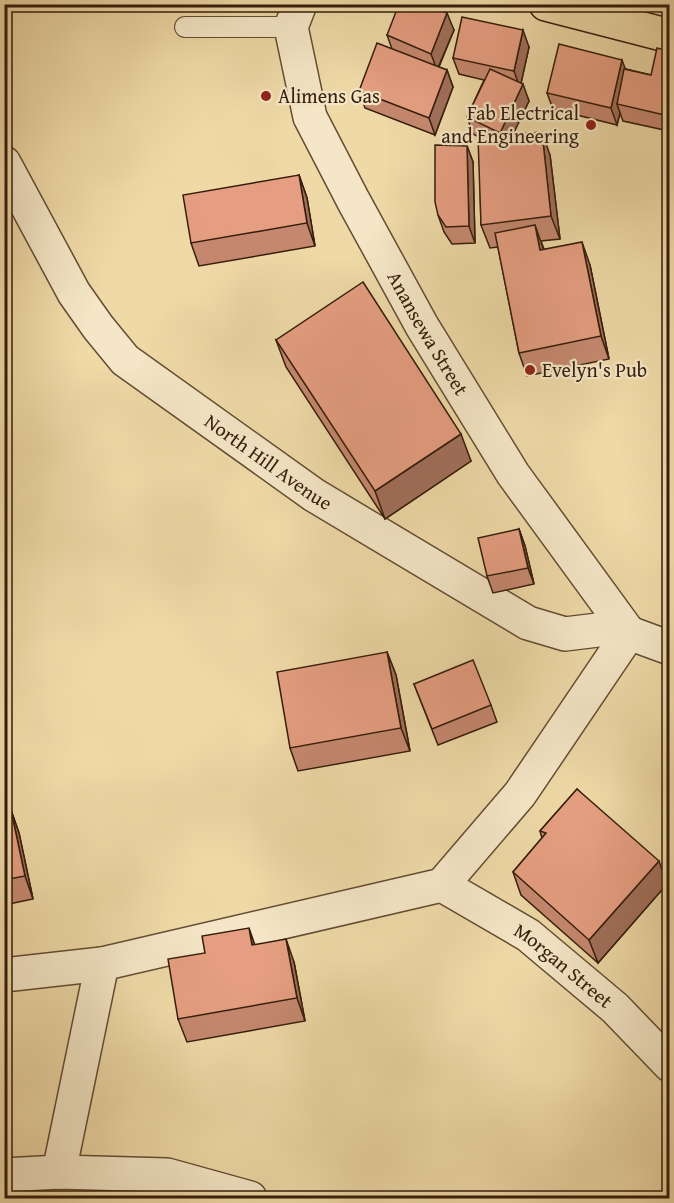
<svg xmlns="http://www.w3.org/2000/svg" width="674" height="1203" font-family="'Gentium Book Plus',serif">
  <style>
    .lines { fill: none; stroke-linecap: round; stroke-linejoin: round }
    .lane-casing { stroke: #634c32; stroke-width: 22 }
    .street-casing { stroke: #634c32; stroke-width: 36 }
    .primary-casing { stroke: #351d0b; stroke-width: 36 }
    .lane { stroke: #f4e6c6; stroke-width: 20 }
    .street { stroke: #f4e6c6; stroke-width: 33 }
    .primary { stroke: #eed9a7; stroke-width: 33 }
    .wall { fill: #c5886f; stroke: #351d0b; stroke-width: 1.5 }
    .shaded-wall { fill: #a06f5a; stroke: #351d0b; stroke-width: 1.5 }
    .building { fill: #e59e81; stroke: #351d0b; stroke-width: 1.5 }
    .poi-dot { fill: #8f2418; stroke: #f4e6c6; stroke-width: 2 }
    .labels { text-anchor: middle; stroke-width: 4.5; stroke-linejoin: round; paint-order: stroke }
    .poi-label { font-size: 20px; fill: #351d0b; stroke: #f4e6c6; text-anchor: start }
    .street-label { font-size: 20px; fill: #351d0b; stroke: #f4e6c6 }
  </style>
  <rect width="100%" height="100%" fill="#eed9a7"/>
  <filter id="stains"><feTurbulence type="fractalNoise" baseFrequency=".00333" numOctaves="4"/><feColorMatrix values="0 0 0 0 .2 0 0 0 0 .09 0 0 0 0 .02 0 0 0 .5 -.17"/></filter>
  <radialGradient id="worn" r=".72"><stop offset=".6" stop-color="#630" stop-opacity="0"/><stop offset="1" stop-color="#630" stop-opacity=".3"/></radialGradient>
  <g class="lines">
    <g class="lane-casing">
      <polyline id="lane" points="185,27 291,27"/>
    </g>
    <g class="street-casing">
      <g id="street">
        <path id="s1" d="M300,4L291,27L310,117L353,200L422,326L513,474L629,633"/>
        <path id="s2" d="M4,163L74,293L98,327L125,360L314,495L528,623L565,634L606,629L629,633L670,648"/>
        <path id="s3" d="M442,885L528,935L615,1008L670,1065"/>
        <polyline points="4,975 102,964"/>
        <polyline points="59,1172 102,964 442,885 520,794 629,633"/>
        <polyline points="4,1175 59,1172 167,1175 250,1198"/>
      </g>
    </g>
    <g class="primary-casing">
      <polyline id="primary" points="546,4 670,36"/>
    </g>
    <use href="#lane" class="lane"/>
    <use href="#street" class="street"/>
    <use href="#primary" class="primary"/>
  </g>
  <g class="wall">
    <polygon points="454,30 439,67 447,70 453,87 435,135 365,108 359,91 392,49 387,35"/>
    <polygon points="529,47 521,83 529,101 513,134 550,155 560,239 541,241 544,249 590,265 609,359 527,376 519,353 498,247 490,248 481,225 479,137 473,134 467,117 484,80 459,74 453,58"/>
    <polygon points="669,51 669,131 623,121 620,113 617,125 553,109 547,93 626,69 651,75"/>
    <polygon points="467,146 473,162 475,243 452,244 444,232 438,215"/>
    <polygon points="299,175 307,198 315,246 199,266 191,243"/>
    <polygon points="276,340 471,461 385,519 286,367"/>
    <polygon points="519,529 525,546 534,584 493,593 487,576"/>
    <polygon points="387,652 396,675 410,751 298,771 290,748"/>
    <polygon points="414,684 491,705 497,722 438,745"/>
    <polygon points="577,789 667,884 598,963 521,895 513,872 542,838 540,831"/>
    <polygon points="11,810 19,833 33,899 4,905 4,811"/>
    <polygon points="255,945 294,962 305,1021 187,1042 178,1019"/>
  </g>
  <g class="shaded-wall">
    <polygon points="447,13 454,30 437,70 431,54"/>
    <polygon points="523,30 529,47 520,88 514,71"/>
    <polygon points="622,60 628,76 617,104 620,113 617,125 611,108"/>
    <polygon points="447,70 453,87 435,135 429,118"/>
    <polygon points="523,84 529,101 506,149 500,133"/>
    <polygon points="542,132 550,155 560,239 551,216"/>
    <polygon points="467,146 473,162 475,243 469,226"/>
    <polygon points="299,175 307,198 315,246 307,223"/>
    <polygon points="535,225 543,248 548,273 540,250"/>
    <polygon points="582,242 590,265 609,359 601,336"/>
    <polygon points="461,434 471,461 385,519 375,491"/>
    <polygon points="519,529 525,546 534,584 528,568"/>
    <polygon points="387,652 396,675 410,751 401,728"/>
    <polygon points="11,810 19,833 33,899 25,876"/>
    <polygon points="659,861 667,884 598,963 589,940"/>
    <polygon points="249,928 257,951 252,945"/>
    <polygon points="286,939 294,962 305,1021 297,998"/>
  </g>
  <g class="building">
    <polygon points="399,4 426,4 447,13 431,54 387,35"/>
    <polygon points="462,17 523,30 514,71 453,58"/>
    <polygon points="377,43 447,70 429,118 359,91"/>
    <polygon points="559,44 622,60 611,108 547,93"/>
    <polygon points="657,48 669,51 669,116 617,104 624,69 651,75"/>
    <polygon points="490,69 523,84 500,133 467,117"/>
    <polygon points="542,132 551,216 481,225 478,137"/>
    <polygon points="435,145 467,146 469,226 446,227 438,215 435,202"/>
    <polygon points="299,175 307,223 191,243 183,195"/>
    <polygon points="535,225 540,250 582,242 601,336 519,353 495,233"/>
    <polygon points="363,282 461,434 375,491 276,340"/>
    <polygon points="519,529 528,568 487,576 478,538"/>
    <polygon points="387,652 401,728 290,748 277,672"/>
    <polygon points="473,660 491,705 432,729 414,684"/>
    <polygon points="577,789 659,861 589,940 513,872 546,833 540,831"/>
    <polygon points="11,810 25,876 4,880 4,811"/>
    <polygon points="249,928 252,945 286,939 297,998 178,1019 168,959 205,953 202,936"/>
  </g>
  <g class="poi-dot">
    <circle cx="266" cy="96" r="6"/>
    <circle cx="591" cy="125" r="6"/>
    <circle cx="530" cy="370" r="6"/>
  </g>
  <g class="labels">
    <g class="poi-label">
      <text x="278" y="103">Alimens Gas</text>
      <text x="579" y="120" text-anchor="end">Fab Electrical<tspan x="579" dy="23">and Engineering</tspan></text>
      <text x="542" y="377">Evelyn's Pub</text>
    </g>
    <g class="street-label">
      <text dy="7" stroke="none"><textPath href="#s1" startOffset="363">Anansewa Street</textPath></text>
      <text dy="7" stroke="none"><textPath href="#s2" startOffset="408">North Hill Avenue</textPath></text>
      <text dy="7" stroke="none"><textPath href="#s3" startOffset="146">Morgan Street</textPath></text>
    </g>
  </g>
  <rect width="674" height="1203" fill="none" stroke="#eed9a7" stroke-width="24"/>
  <rect x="6" y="6" width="662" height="1191" fill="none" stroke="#351d0b" stroke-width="3"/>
  <rect x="12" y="12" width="650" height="1179" fill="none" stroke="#351d0b" stroke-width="1.5"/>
  <rect width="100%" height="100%" filter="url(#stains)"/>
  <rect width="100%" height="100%" fill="url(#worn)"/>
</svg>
